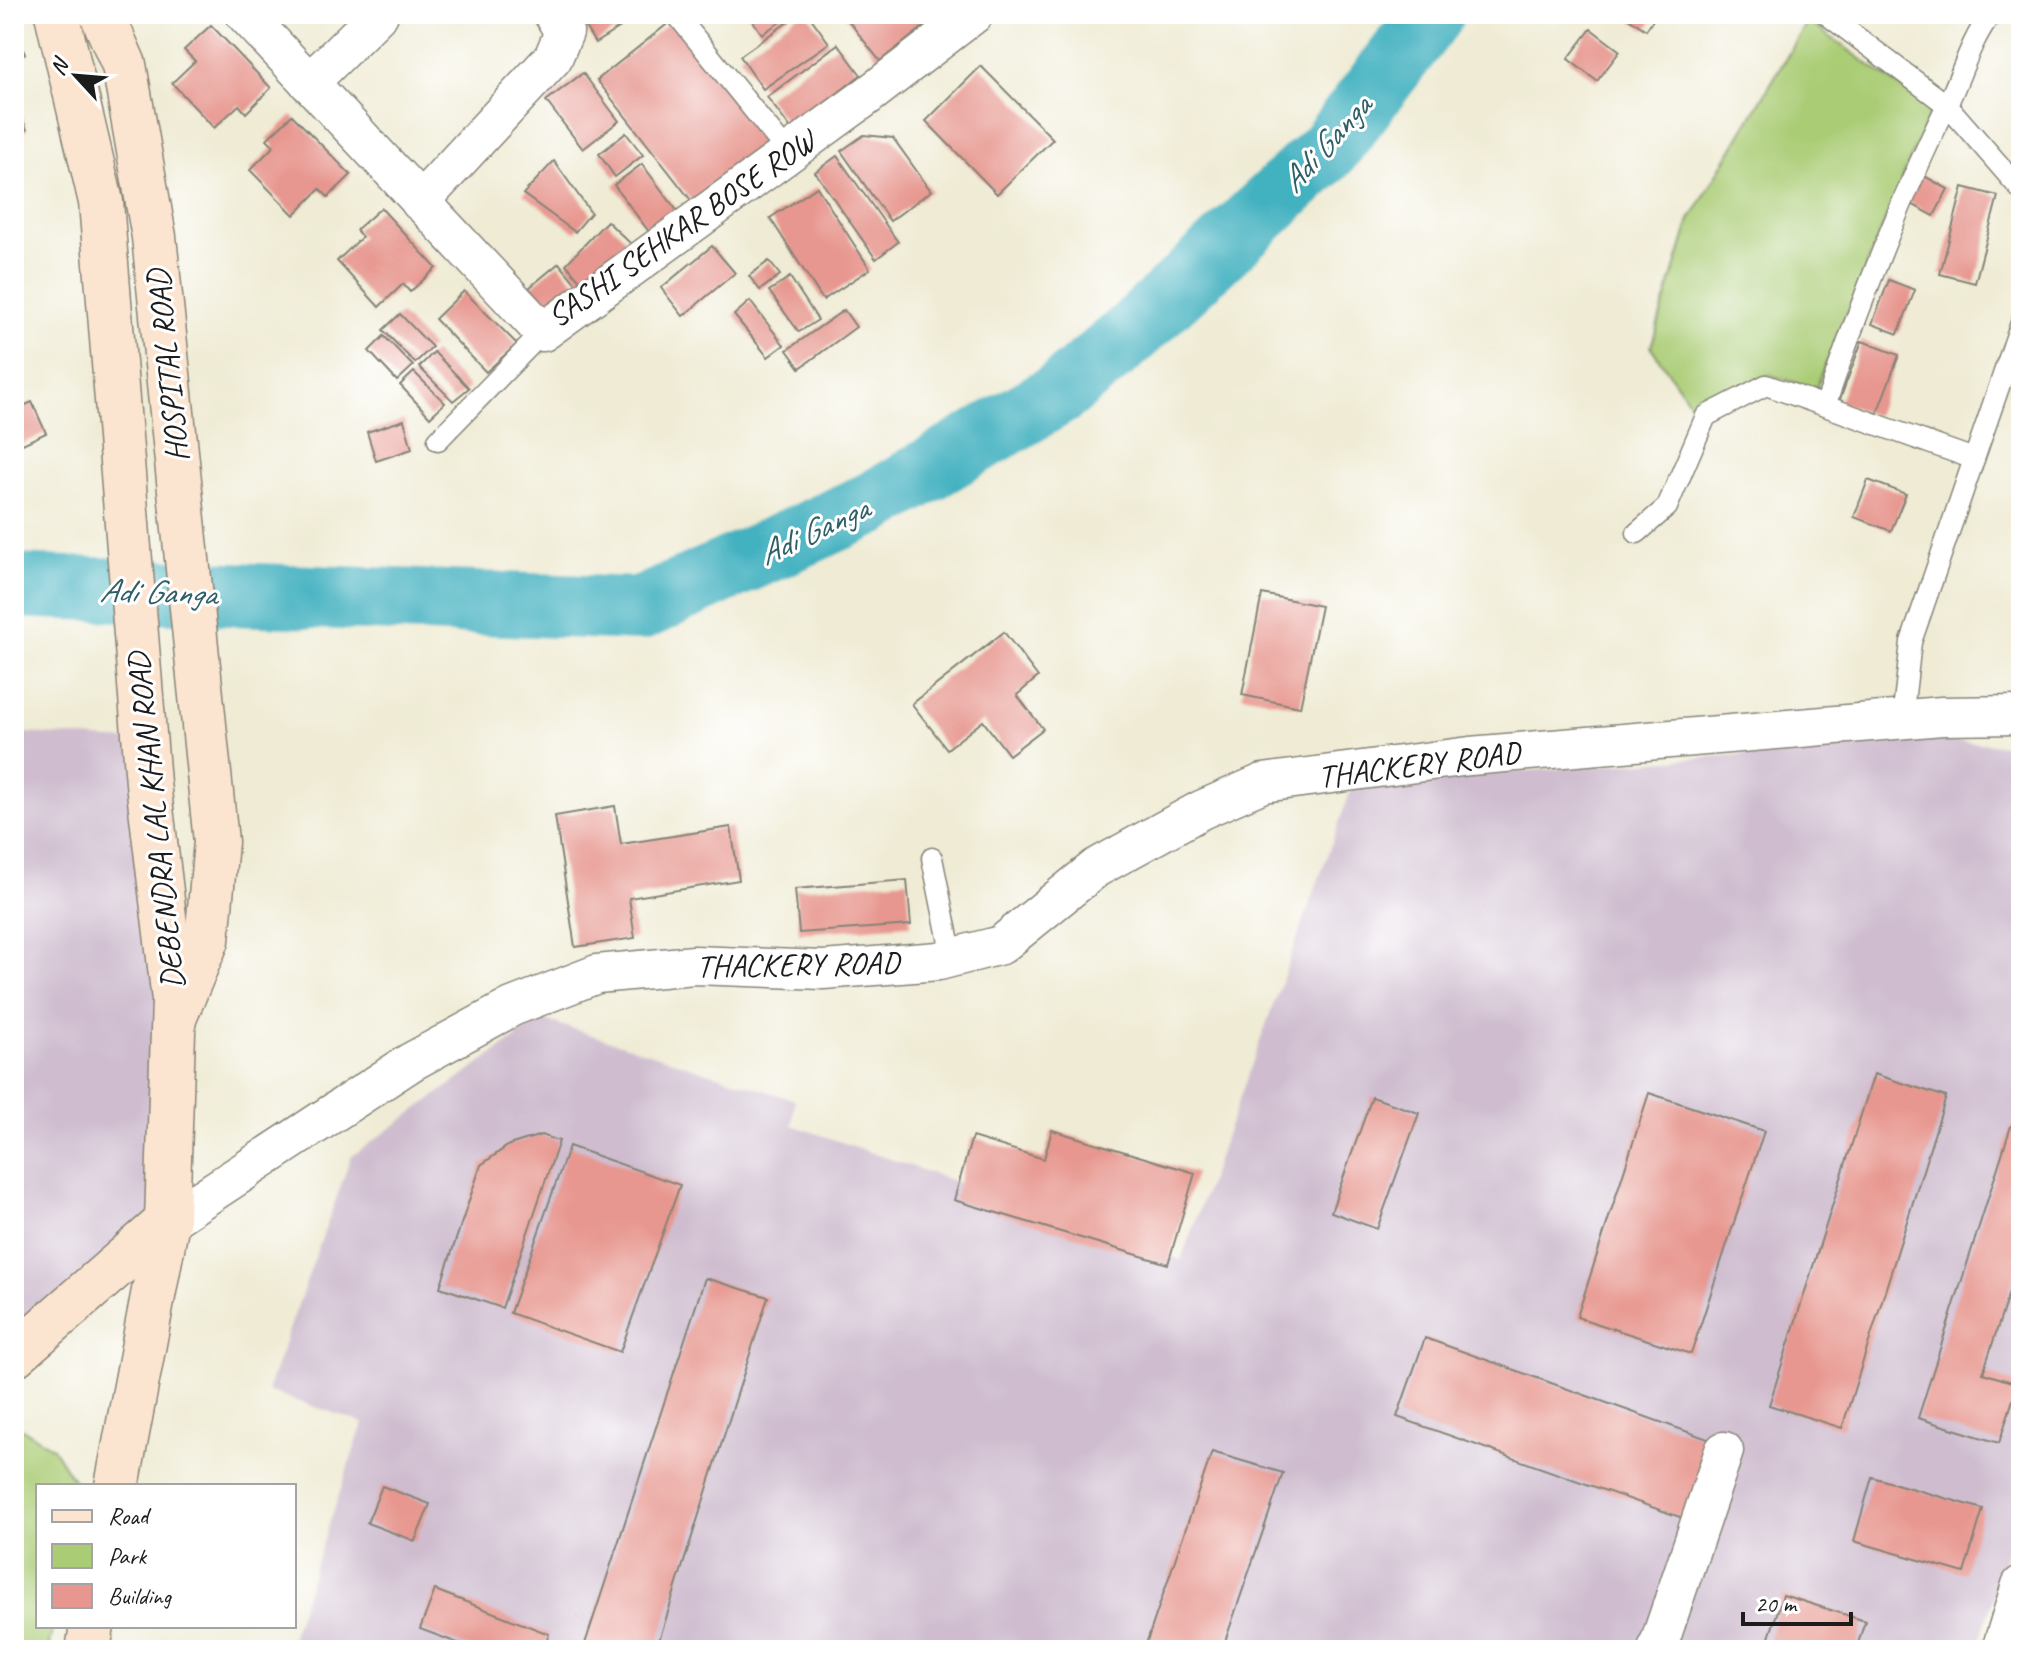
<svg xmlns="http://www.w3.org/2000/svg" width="2035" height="1664" font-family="Caveat,sans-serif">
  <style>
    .industrial { fill: #cfbdcf }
    .green { fill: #aacc75; stroke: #637448; stroke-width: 2 }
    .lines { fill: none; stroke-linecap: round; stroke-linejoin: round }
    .river { stroke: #43b1c0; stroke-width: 64 }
    .building { fill: #e7978f }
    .lane-casing { stroke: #868478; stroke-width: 23 }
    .street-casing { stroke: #868478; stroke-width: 41 }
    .secondary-casing { stroke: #868478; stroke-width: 47 }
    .lane { stroke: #fff; stroke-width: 20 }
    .street { stroke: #fff; stroke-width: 38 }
    .secondary { stroke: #fce5d0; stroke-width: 44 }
    .labels { text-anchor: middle; stroke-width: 6; stroke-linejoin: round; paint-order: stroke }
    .street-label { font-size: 32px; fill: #1c1c1c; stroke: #fff }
    .water-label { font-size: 34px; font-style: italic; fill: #2e5f66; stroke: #fff }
  </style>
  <rect width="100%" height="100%" fill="#fff"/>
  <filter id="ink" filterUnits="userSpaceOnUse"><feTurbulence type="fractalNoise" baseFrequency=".0125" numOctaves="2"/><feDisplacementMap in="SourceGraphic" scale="16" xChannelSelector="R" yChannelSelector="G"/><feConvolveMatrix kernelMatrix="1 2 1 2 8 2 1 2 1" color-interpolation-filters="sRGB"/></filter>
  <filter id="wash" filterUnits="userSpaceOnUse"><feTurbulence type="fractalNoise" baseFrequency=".006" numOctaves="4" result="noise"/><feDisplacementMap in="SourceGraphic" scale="32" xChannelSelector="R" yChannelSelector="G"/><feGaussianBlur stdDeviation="1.8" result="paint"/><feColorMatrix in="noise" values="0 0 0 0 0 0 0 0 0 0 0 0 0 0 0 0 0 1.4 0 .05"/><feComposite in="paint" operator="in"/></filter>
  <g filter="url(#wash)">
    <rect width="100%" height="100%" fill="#efebd4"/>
    <g class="industrial">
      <polygon points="14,732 165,743 152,1213 14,1336"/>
      <polygon points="1935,740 2021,746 2021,1508 1977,1650 287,1650 363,1423 267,1391 351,1157 542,1019 795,1100 792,1125 1181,1260 1353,784"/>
    </g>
    <g class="green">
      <polygon points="1808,21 1931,109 1816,389 1770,375 1690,403 1651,347 1690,220"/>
      <polygon points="14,1424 53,1448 77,1486 38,1486 38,1626 53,1626 48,1650 14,1650"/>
    </g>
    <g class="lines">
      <polyline class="river" points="14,586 640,609 871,504 1060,393 1123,341 1328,150 1432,14"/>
    </g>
    <g id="blocks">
      <g class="building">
        <polygon points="577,14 637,14 638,16 595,43"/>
        <polygon points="748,14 792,14 762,34"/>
        <polygon points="799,14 808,14 829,43 763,89 740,56"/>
        <polygon points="843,14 917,14 926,25 880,61"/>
        <polygon points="1623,14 1657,14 1646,30"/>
        <polygon points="1945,14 1970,14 1966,23"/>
        <polygon points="675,18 771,143 694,204 597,80"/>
        <polygon points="211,25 271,88 246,113 239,105 214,128 172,83 195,61 184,50"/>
        <polygon points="14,28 25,54 14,59"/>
        <polygon points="1591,29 1620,51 1597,81 1568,59"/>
        <polygon points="838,44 861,75 791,129 767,97"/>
        <polygon points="981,66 1053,139 997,194 926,121"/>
        <polygon points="583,73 619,121 583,149 546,101"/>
        <polygon points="14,100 27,130 14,136"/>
        <polygon points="292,115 351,175 328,197 320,189 294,215 250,170 274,146 267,139"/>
        <polygon points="626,133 643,155 615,177 599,154"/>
        <polygon points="864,135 893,138 931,191 890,221 841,151"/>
        <polygon points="837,156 898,242 876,259 815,172"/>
        <polygon points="554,161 591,213 575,232 523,194"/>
        <polygon points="642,164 681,216 653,237 614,185"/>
        <polygon points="1917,172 1948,189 1934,216 1902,199"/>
        <polygon points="817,187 870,269 823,300 770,218"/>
        <polygon points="1963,187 1998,196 1975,283 1940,274"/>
        <polygon points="381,208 436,268 410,292 403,284 379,307 337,261 362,237 356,230"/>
        <polygon points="607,221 631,244 583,284 566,264"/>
        <polygon points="712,246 735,273 683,316 661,288"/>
        <polygon points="769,261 780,275 760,290 749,276"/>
        <polygon points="559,263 578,286 548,311 529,288"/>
        <polygon points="790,277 818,320 799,332 769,291"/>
        <polygon points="1889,280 1915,290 1898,334 1872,324"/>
        <polygon points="464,291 517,344 486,372 435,319"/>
        <polygon points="750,301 784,345 768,357 734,315"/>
        <polygon points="844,310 856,327 800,368 787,350"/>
        <polygon points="400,314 432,347 415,363 383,330"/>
        <polygon points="384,336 413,366 397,381 369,351"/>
        <polygon points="1862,341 1899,355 1876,416 1839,402"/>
        <polygon points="434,352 469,388 453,401 419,367"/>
        <polygon points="414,372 445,403 430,417 400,385"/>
        <polygon points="32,402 46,433 14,448 14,410"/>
        <polygon points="404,420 412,449 376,461 367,432"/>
        <polygon points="1868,480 1906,494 1891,531 1854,517"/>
        <polygon points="1262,594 1321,606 1300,707 1242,695"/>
        <polygon points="1004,632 1038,677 1017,695 1043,729 1009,755 983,721 947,749 912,704"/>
        <polygon points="615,806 621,844 731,827 739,880 629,898 635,938 575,947 555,816"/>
        <polygon points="907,880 911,925 799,933 795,889"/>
        <polygon points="1874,1074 1946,1097 1842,1428 1769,1405"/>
        <polygon points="1649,1093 1764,1131 1691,1354 1577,1317"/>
        <polygon points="1372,1097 1419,1113 1377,1229 1331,1212"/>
        <polygon points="2011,1126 2021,1130 2021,1255 1983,1373 2018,1384 1999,1443 1918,1418"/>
        <polygon points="1052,1130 1195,1173 1168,1264 954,1200 972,1137 1044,1159"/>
        <polygon points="541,1135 559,1141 502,1308 440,1287 481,1165 509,1145"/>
        <polygon points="569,1146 680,1185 620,1352 510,1313"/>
        <polygon points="705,1278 768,1297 656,1650 583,1650"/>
        <polygon points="1425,1338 1722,1444 1694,1522 1397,1417"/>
        <polygon points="1212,1452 1283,1473 1222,1650 1144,1650"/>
        <polygon points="1872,1477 1983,1509 1964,1573 1854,1541"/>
        <polygon points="382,1486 430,1504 415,1541 367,1523"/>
        <polygon points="435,1590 549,1634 543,1650 476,1650 420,1629"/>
        <polygon points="1783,1595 1865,1621 1856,1650 1765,1650"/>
      </g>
    </g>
  </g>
  <g filter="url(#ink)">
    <use href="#blocks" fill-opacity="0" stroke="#868478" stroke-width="2"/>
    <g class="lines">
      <g class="lane-casing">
        <g id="lane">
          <polyline points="676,14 789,154"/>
          <polyline points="1826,14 1947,105 2021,190"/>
          <path d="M1825,406C1860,304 1898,204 1946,107C1962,75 1969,43 1991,14"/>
          <polyline points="438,440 543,332"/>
          <polyline points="1637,533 1667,507 1706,416 1766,385 1974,459"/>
          <polyline points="1902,720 1911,642 2021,323"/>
          <polyline points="932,858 952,957"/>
        </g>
      </g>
      <g class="street-casing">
        <g id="street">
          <polyline points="245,14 543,332 866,97 974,14"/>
          <polyline points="309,83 379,14"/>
          <polyline points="420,202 553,58 564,32 553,14"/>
          <polyline points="167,1222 411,1062 512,1007 597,974 694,965 823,970 939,961 1001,945 1096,868 1201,810 1263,783 1470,756 1942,716 2021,715"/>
          <polyline points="1657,1650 1724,1451"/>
          <polyline points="2001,1650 2021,1585"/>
        </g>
      </g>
      <g class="secondary-casing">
        <g id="secondary">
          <polyline points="57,14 101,202 148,783 174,1000 167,1222 117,1486"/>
          <polyline points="102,14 124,65 154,237 216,842 207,940 175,1016"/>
          <polyline points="14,1355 167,1222"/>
          <polyline points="88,1650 92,1626"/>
        </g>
      </g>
      <use href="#lane" class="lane"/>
      <use href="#street" class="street"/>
      <use href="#secondary" class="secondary"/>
    </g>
  </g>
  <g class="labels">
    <g class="street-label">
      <text transform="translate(681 228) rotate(-35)" y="11">SASHI SEHKAR BOSE ROW</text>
      <text transform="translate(167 366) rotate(-96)" y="11">HOSPITAL ROAD</text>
      <text transform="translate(1419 764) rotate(-7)" y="11">THACKERY ROAD</text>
      <text transform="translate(155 821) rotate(-96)" y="11">DEBENDRA LAL KHAN ROAD</text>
      <text transform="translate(798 964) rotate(-1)" y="11">THACKERY ROAD</text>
    </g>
    <g class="water-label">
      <text transform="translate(1325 143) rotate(-48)" y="12">Adi Ganga</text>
      <text transform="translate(813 530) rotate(-25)" y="12">Adi Ganga</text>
      <text transform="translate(158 591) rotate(2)" y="12">Adi Ganga</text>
    </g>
  </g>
  <rect width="2035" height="1664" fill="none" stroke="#fff" stroke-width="48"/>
  <rect x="36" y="1484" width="260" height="144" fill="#ffffff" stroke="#a4a4a4" stroke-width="2"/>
  <rect x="52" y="1510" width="40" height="12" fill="#fce5d0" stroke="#a4a4a4" stroke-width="2"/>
  <text x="108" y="1524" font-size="24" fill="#1c1c1c">Road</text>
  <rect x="52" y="1544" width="40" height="24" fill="#aacc75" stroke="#a4a4a4" stroke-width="2"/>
  <text x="108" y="1564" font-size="24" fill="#1c1c1c">Park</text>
  <rect x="52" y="1584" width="40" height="24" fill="#e7978f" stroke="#a4a4a4" stroke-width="2"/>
  <text x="108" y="1604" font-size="24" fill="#1c1c1c">Building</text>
  <g transform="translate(76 76) rotate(296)" stroke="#ffffff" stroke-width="6" paint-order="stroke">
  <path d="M0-6L14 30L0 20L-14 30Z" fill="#1c1c1c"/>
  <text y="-12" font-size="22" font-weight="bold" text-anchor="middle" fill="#1c1c1c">N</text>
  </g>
  <path d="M1743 1612v12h108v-12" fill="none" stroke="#1c1c1c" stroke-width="4"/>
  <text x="1755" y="1612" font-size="24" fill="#1c1c1c" stroke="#ffffff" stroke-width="6" paint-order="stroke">20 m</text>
</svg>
